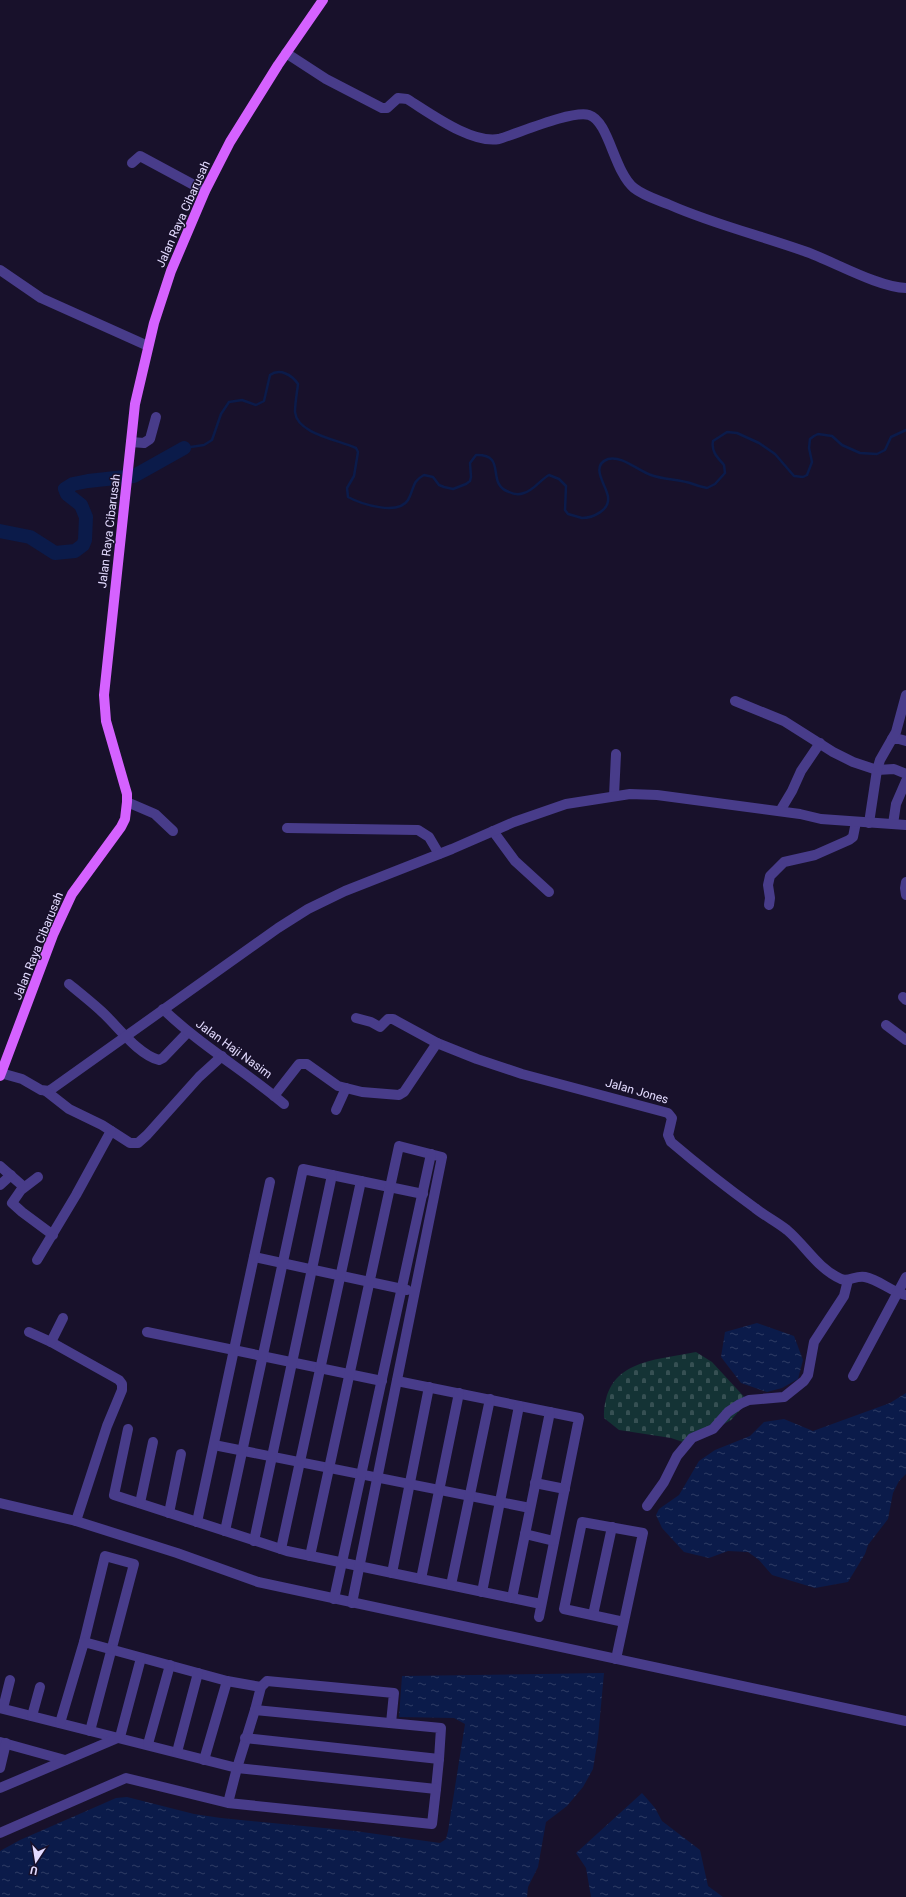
<svg xmlns="http://www.w3.org/2000/svg" width="906" height="1897" font-family="Roboto,sans-serif">
  <style>
    .cemetery { fill: url(#cemetery-stones) }
    .water { fill: url(#water-ripples) }
    .lines { fill: none; stroke-linecap: round; stroke-linejoin: round }
    .stream { stroke: #0b1b4a; stroke-width: 2.5 }
    .river { stroke: #0b1b4a; stroke-width: 14 }
    .minor { stroke: #483c8a; stroke-width: 10 }
    .major { stroke: #d562ff; stroke-width: 10 }
    .labels { text-anchor: middle; stroke-width: 3; stroke-linejoin: round; paint-order: stroke }
    .street-label { font-size: 12px; fill: #e3dbff; stroke: #18112b }
  </style>
  <defs>
    <pattern id="cemetery-stones" width="16" height="16" patternUnits="userSpaceOnUse"><rect width="16" height="16" fill="#143335"/><path d="M2 7V4a2 2 0 0 1 4 0v3zM10 15v-3a2 2 0 0 1 4 0v3z" fill="#365053"/></pattern>
    <pattern id="water-ripples" width="26" height="14" patternUnits="userSpaceOnUse"><rect width="26" height="14" fill="#0b1b4a"/><path d="M2 4q2-2 4 0t4 0M15 11q2-2 4 0t4 0" fill="none" stroke="#2e3c65"/></pattern>
  </defs>
  <rect width="100%" height="100%" fill="#18112b"/>
  <path class="cemetery" d="M696,1352L712,1362L748,1401L731,1420L689,1444L671,1438L619,1430L604,1418C604,1360 652,1361 696,1352Z"/>
  <g class="water">
    <polygon points="757,1323 794,1336 803,1360 798,1379 782,1388 767,1392 741,1383 721,1357 725,1332"/>
    <polygon points="906,1393 906,1474 899,1481 893,1493 888,1519 868,1545 865,1554 848,1582 815,1588 772,1575 759,1560 748,1552 728,1551 709,1558 684,1552 662,1528 656,1515 659,1509 679,1495 699,1461 715,1450 750,1436 764,1422 784,1419 813,1431 890,1403"/>
    <polygon points="604,1673 598,1738 593,1769 583,1787 567,1806 546,1822 538,1867 528,1887 527,1897 0,1897 0,1851 20,1840 116,1798 127,1797 194,1814 221,1818 355,1831 440,1843 446,1839 448,1831 465,1724 454,1718 399,1717 402,1676"/>
    <polygon points="642,1793 655,1808 662,1821 700,1850 708,1886 723,1897 591,1897 586,1868 576,1853"/>
  </g>
  <g class="lines">
    <path class="stream" d="M184,448L204,445L212,440L221,414L229,402L242,400L256,405L264,401L270,375C280,368 292,375 298,384C297,393 295,403 295,412C297,434 339,440 356,448L358,452L354,476L347,488L348,497C361,504 398,516 408,500C415,488 411,482 424,475L433,477L439,485L444,487L453,489L466,484L470,481L471,477L470,463L476,455C508,454 485,484 509,492C513,494 519,495 524,493C534,490 540,480 549,475L559,479L566,486L565,510L568,514C572,515 578,517 582,518C593,518 610,510 608,497C607,486 589,466 608,459C622,455 638,471 651,475C664,480 680,479 693,484C698,486 702,487 707,488L715,484L725,473L724,465C718,458 711,452 713,441L727,432L737,433L759,443L775,454L794,476L803,477L807,475L812,462L809,448L810,439L814,436L818,434L832,436L842,445L860,453L877,454L885,450L891,437L906,430"/>
    <polyline class="river" points="0,531 30,537 55,553 75,551 83,545 85,540 86,517 81,505 67,494 65,489 73,484 88,481 134,476 184,448"/>
    <g class="minor">
      <path d="M286,53L326,79L382,108H387L398,98L407,99C430,113 471,144 499,139C519,133 572,110 589,115C609,121 614,172 634,188C644,196 658,200 670,205C713,224 759,235 804,251C833,261 877,287 906,288"/>
      <polyline points="132,163 140,156 205,191"/>
      <polyline points="0,270 41,298 148,346"/>
      <polyline points="131,442 144,443 150,439 156,417"/>
      <polyline points="735,701 784,721 833,752 853,762 877,770 894,769 906,774"/>
      <polyline points="892,739 899,739 906,741"/>
      <polyline points="614,796 616,754"/>
      <polyline points="127,802 155,814 173,831"/>
      <polyline points="780,811 792,791 801,771 820,743"/>
      <polyline points="869,823 877,770 880,760 896,732 906,695"/>
      <polyline points="893,824 896,804 906,781"/>
      <polyline points="287,828 418,830 429,837 439,854"/>
      <polyline points="493,831 515,861 549,892"/>
      <polyline points="906,882 905,888 906,895"/>
      <polyline points="769,905 770,898 768,885 770,876 784,862 815,855 849,840 853,837 856,822"/>
      <path d="M69,984C80,993 90,1001 100,1010C117,1025 137,1054 159,1060L163,1058L188,1032"/>
      <polyline points="903,997 906,1000"/>
      <path d="M163,1009C200,1045 245,1071 284,1104"/>
      <path d="M356,1018L371,1022L380,1027L388,1019H393L437,1043L477,1059L522,1074L668,1113L672,1118L668,1135L671,1142C698,1165 726,1187 755,1208C765,1216 777,1222 787,1230C806,1246 817,1268 841,1279C849,1282 856,1275 865,1277C880,1280 891,1292 906,1295"/>
      <polyline points="886,1025 906,1040"/>
      <polyline points="1,1073 22,1079 41,1090 49,1091 278,928 308,909 345,891 452,849 514,822 566,804 630,794 657,795 800,814 821,819 906,825"/>
      <polyline points="46,1091 69,1109 102,1125 130,1143 138,1143 147,1135 199,1077 222,1056"/>
      <polyline points="274,1096 299,1064 307,1064 338,1086 362,1092 399,1095 404,1092 437,1043"/>
      <polyline points="336,1110 346,1088"/>
      <polyline points="0,1166 24,1187"/>
      <polyline points="38,1177 21,1190 12,1203 22,1212 53,1235"/>
      <polyline points="0,1185 11,1175"/>
      <polyline points="254,1257 407,1290"/>
      <polyline points="37,1260 76,1195 111,1131"/>
      <polyline points="29,1332 51,1342 119,1380 122,1384 122,1390 107,1426 76,1521"/>
      <polyline points="147,1332 382,1381"/>
      <polyline points="51,1342 63,1318"/>
      <polyline points="853,1376 906,1277"/>
      <polyline points="397,1381 579,1418 539,1617"/>
      <polyline points="128,1429 114,1495 287,1551 541,1604"/>
      <polyline points="214,1445 530,1508"/>
      <polyline points="535,1483 565,1489"/>
      <polyline points="0,1503 76,1521 177,1553 258,1582 906,1721"/>
      <polyline points="140,1503 153,1442"/>
      <polyline points="647,1506 664,1482 677,1456 692,1438 713,1429 728,1412 740,1404 749,1400 784,1397 804,1381 808,1375 814,1342 844,1296 848,1280"/>
      <polyline points="169,1513 181,1454"/>
      <polyline points="197,1522 270,1182"/>
      <polyline points="225,1531 303,1169 423,1194"/>
      <polyline points="525,1534 554,1541"/>
      <polyline points="254,1541 332,1175"/>
      <polyline points="281,1549 361,1181"/>
      <polyline points="310,1556 399,1146 442,1157 352,1603"/>
      <polyline points="392,1573 429,1387"/>
      <polyline points="421,1579 459,1393"/>
      <polyline points="451,1585 490,1399"/>
      <polyline points="482,1592 519,1406"/>
      <polyline points="512,1598 550,1412"/>
      <polyline points="334,1599 431,1154"/>
      <polyline points="593,1615 612,1527"/>
      <polyline points="84,1642 105,1556 134,1564 90,1731"/>
      <polyline points="616,1659 643,1533 582,1522 564,1609 624,1622"/>
      <polyline points="0,1708 237,1768 255,1710 261,1687 267,1681 394,1693 391,1723"/>
      <polyline points="3,1708 10,1680"/>
      <polyline points="255,1710 441,1728 439,1759"/>
      <polyline points="32,1716 40,1687"/>
      <polyline points="60,1723 84,1642 227,1681 261,1687"/>
      <polyline points="245,1738 439,1759 436,1789"/>
      <polyline points="0,1742 65,1760"/>
      <polyline points="148,1744 170,1665"/>
      <polyline points="177,1752 198,1673"/>
      <polyline points="204,1760 227,1681"/>
      <polyline points="0,1768 6,1743"/>
      <polyline points="0,1788 120,1737 141,1658"/>
      <polyline points="0,1833 126,1778 228,1803 432,1824 436,1789 237,1768 228,1803"/>
    </g>
    <polyline class="major" points="0,1076 53,935 72,894 121,827 125,819 127,802 127,794 106,721 104,695 135,404 154,323 171,271 205,191 230,142 278,65 323,0"/>
  </g>
  <g class="labels">
    <g class="street-label">
      <text transform="translate(183 214) rotate(-66)" y="4">Jalan Raya Cibarusah</text>
      <text transform="translate(109 531) rotate(-83)" y="4">Jalan Raya Cibarusah</text>
      <text transform="translate(38 946) rotate(-68)" y="4">Jalan Raya Cibarusah</text>
      <text transform="translate(234 1049) rotate(36)" y="4">Jalan Haji Nasim</text>
      <text transform="translate(637 1091) rotate(16)" y="4">Jalan Jones</text>
    </g>
  </g>
  <g transform="translate(36 1861) rotate(192)" stroke="#18112b" stroke-width="3" paint-order="stroke">
  <path d="M0-3L7 15L0 10L-7 15Z" fill="#e3dbff"/>
  <text y="-6" font-size="11" font-weight="bold" text-anchor="middle" fill="#e3dbff">U</text>
  </g>
</svg>
